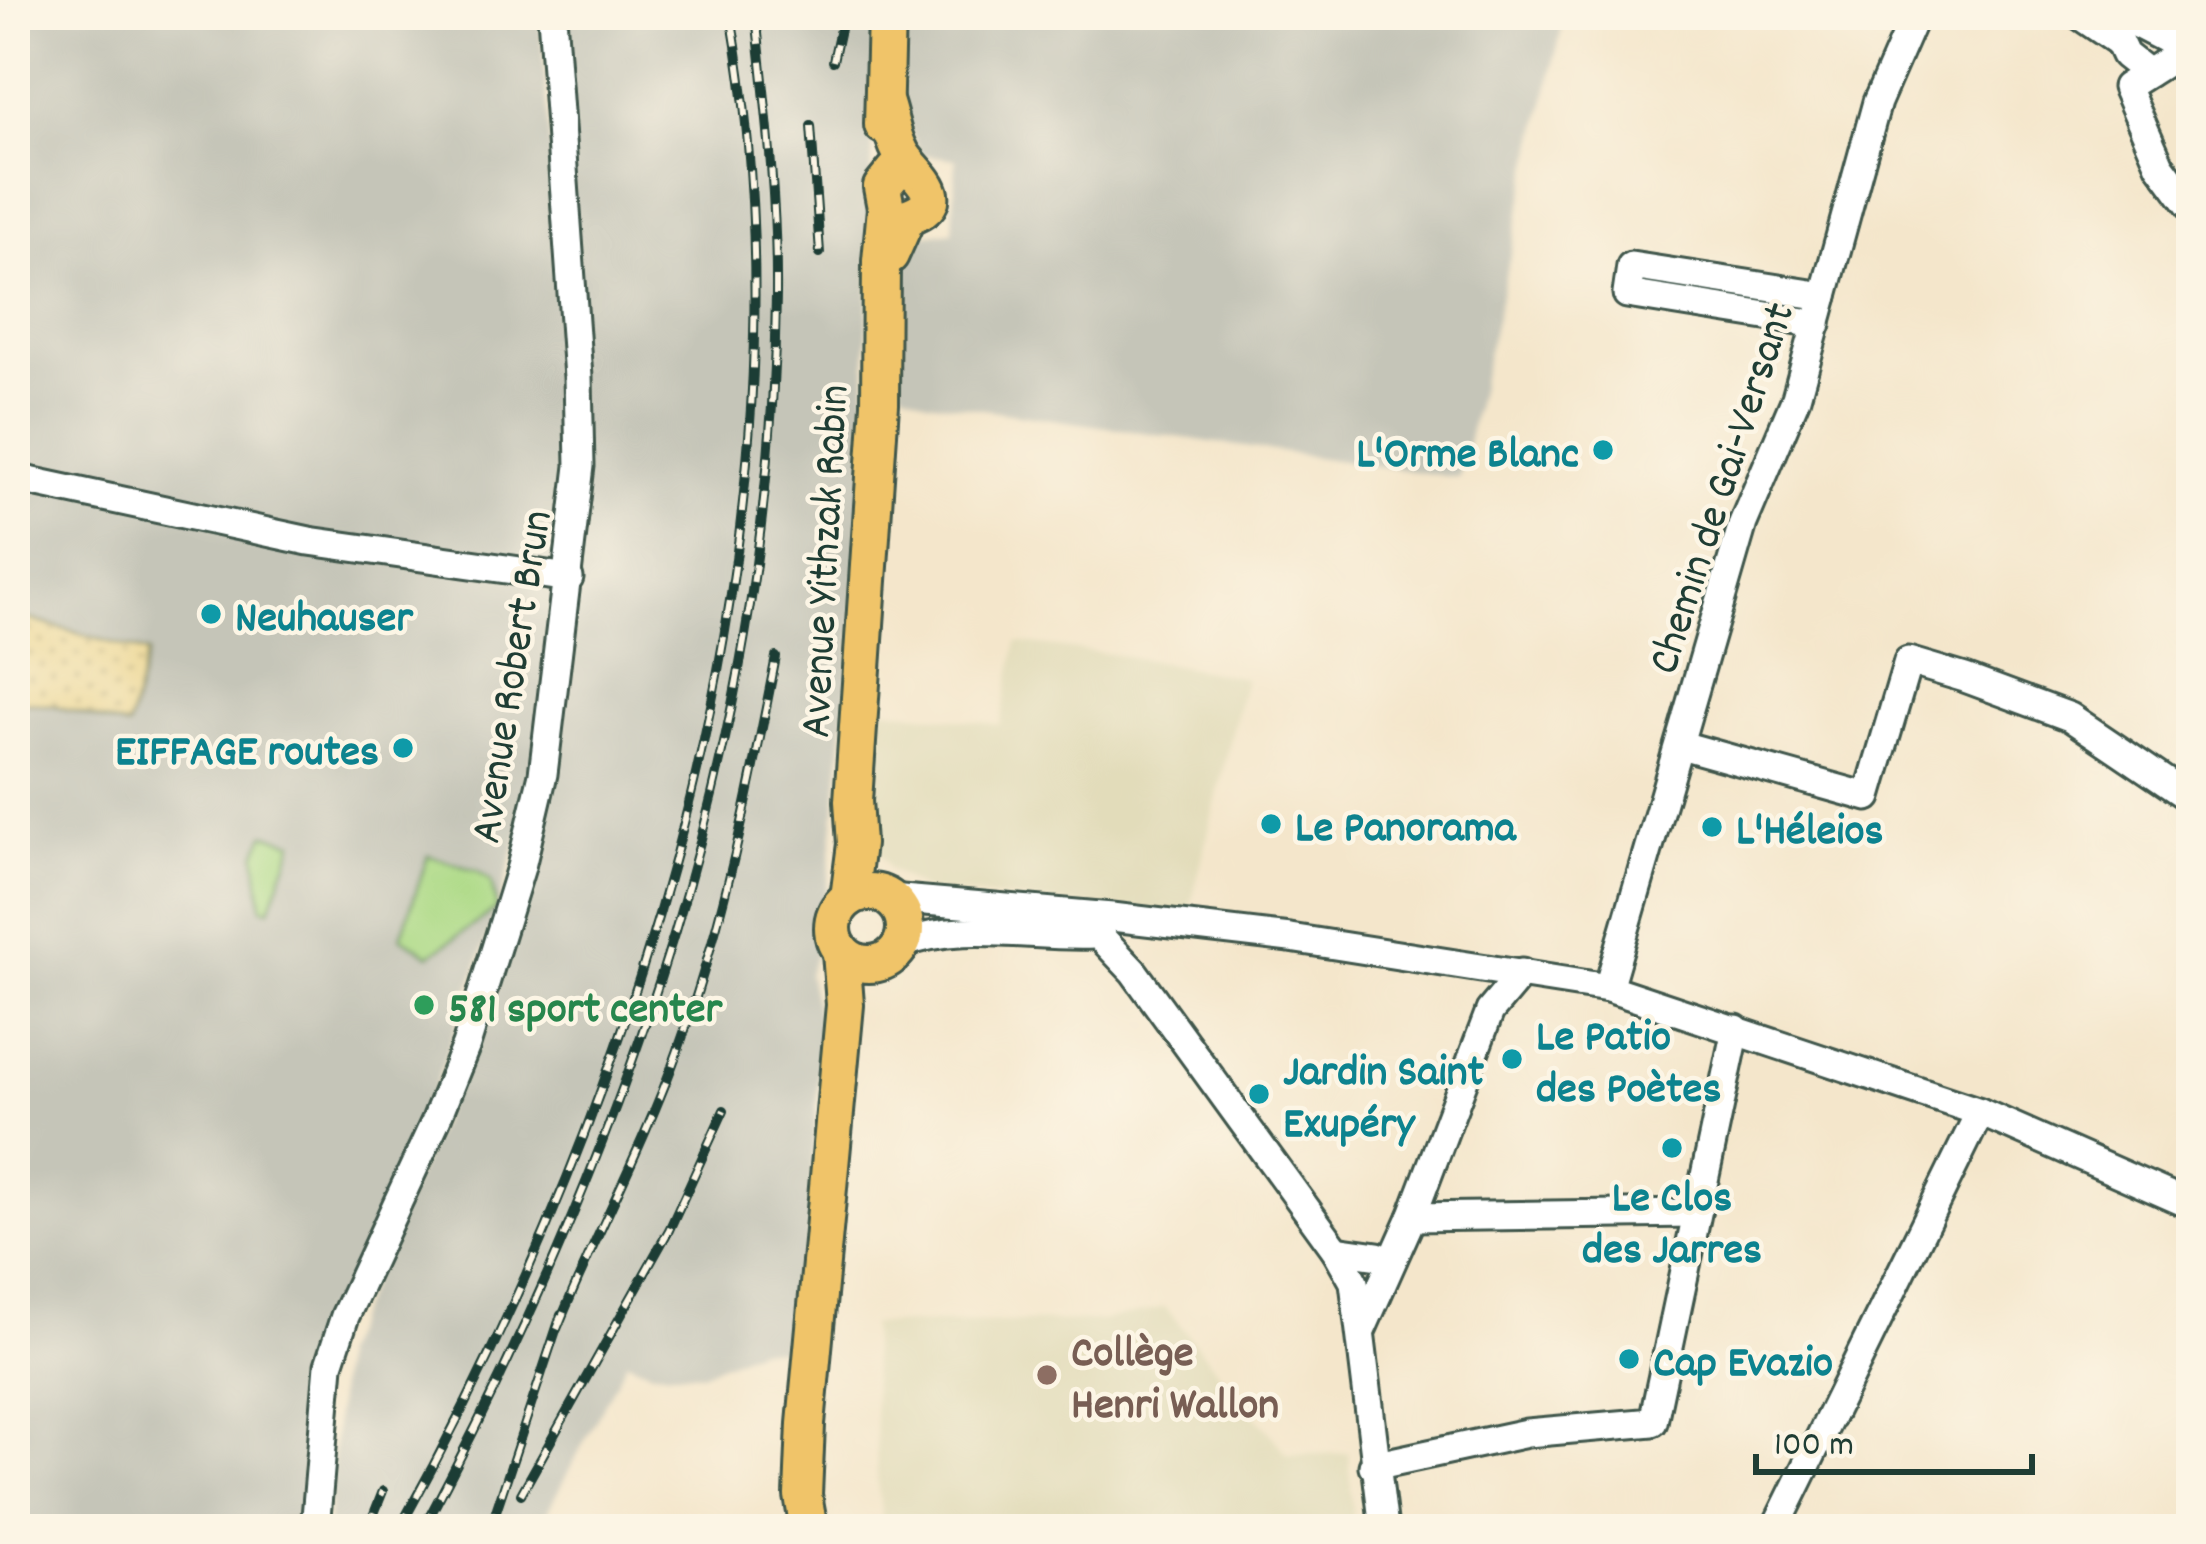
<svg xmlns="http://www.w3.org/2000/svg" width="2206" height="1544" font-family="Dekko,sans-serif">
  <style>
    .built { fill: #e2dcba }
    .industrial { fill: #c5c5b8 }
    .green { fill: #adda87; stroke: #668c5e; stroke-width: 3 }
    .sand { fill: url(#sand-dots); stroke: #868c69; stroke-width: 3 }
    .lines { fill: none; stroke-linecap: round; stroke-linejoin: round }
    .minor-casing { stroke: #3f564b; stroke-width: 33 }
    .major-casing { stroke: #3f564b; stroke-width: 42 }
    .minor { stroke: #fff; stroke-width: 27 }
    .major { stroke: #f0c469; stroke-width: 36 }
    .rail-casing { stroke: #1f3d34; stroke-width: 10 }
    .rail { stroke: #fcf5e5; stroke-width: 6; stroke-dasharray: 18; stroke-linecap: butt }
    .culture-dot { fill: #0f9aa8; stroke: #fcf5e5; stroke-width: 4.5 }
    .leisure-dot { fill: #2e9e5b; stroke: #fcf5e5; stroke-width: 4.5 }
    .education-dot { fill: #8d6e63; stroke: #fcf5e5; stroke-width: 4.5 }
    .labels { text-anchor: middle; stroke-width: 9; stroke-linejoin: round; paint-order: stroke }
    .culture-label { font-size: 45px; font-weight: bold; fill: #0d838f; stroke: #fcf5e5; text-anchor: start }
    .street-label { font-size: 45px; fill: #1f3d34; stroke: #fcf5e5 }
    .leisure-label { font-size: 45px; font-weight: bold; fill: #27864d; stroke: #fcf5e5; text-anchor: start }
    .education-label { font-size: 45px; font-weight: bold; fill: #785e54; stroke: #fcf5e5; text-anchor: start }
  </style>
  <defs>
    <pattern id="sand-dots" width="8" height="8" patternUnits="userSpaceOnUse" patternTransform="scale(3)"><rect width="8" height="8" fill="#eeda9e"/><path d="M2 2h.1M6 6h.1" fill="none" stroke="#ccbc89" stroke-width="1.8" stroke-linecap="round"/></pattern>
  </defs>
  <rect width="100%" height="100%" fill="#fcf5e5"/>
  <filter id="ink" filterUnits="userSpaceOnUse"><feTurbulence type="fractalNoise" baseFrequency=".00833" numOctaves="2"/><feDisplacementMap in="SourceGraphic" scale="24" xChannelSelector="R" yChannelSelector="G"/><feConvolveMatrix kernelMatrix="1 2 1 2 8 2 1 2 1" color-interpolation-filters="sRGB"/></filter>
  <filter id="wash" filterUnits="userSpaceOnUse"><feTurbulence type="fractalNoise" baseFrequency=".004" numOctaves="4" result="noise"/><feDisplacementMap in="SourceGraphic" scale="48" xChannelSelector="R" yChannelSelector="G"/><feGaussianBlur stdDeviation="2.7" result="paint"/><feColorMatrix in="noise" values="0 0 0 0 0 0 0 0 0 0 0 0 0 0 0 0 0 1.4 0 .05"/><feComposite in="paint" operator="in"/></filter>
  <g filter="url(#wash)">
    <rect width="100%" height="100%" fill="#f4e6cb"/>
    <g class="built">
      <polygon points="1017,642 1125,656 1245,678 1189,914 926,891 889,869 871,837 868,816 878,708 1000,725"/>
      <polygon points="1165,1307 1288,1455 1349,1453 1353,1529 884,1529 878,1490 870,1324 1101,1321"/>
    </g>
    <g class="industrial">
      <polygon points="15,15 540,15 574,449 544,748 497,909 397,1194 316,1364 299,1529 15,1529"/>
      <polygon points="559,15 876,15 863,479 853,627 829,875 815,955 808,974 821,1031 801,1351 759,1348 702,1373 651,1371 627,1361 538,1529 328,1529 340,1354 497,989 539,834 576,586"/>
      <polygon points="901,15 1565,15 1459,478 927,401 901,389 904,250 914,236 953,231 956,159 920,154 902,109"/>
    </g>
    <g class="green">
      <polygon points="265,834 294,842 270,909 262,908 256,854"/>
      <polygon points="428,855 477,871 491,881 497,909 430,955 401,937"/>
    </g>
    <polygon class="sand" points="15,615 148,653 128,728 56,706 15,701"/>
  </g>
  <g filter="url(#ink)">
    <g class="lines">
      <g class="minor-casing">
        <g id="minor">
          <polyline points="2079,15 2119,42 2125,55 2148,73"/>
          <polyline points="2119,15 2191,52"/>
          <polyline points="2184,43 2172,58 2126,87 2160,165 2191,207"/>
          <polyline points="1817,324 1627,294 1631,266 1824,296"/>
          <polyline points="15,478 309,541 569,578"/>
          <polyline points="1681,745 1868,797 1908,661 1965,678 2070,717 2191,799"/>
          <polyline points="890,898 1112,917 1290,938 1608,988 1980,1112 2191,1205"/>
          <polyline points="1068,919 1099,935 1134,972 1336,1250 1354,1282 1384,1529"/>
          <path d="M902,944C962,920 1030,938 1094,935"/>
          <polyline points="1608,988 1743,523 1796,398 1877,102 1915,15"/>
          <polyline points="1412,1217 1695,1213"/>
          <polyline points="1336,1250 1378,1256"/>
          <polyline points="1362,1329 1412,1217 1490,1011 1522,973"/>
          <polyline points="1373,1466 1527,1433 1653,1422 1736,1029"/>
          <polyline points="315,1529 329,1365 345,1316 436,1120 466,1045 521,867 543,774 580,466 578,377 552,15"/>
          <polyline points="1775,1529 1980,1112"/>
        </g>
      </g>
      <g class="major-casing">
        <g id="major">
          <path d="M885,104C890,119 892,136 900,151C909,172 959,200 907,217L890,255"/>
          <polyline points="883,125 886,15"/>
          <circle cx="869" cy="928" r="36"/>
          <polyline points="849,898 856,844 853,801 880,404 881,261 886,208 882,187 895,171 908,169"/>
          <polyline points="809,1529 803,1495 806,1424 845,1005 841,952"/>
        </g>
      </g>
      <use href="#minor" class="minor"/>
      <use href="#major" class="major"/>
      <g class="rail-casing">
        <g id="rail">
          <polyline points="833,61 843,15"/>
          <polyline points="811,126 820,253"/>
          <path d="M557,1329C595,1235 644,1146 678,1050C724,922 750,790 776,657"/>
          <polyline points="521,1494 669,1230 724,1110"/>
          <polyline points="368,1529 383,1491"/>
          <path d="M399,1529C645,1087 820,523 731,15"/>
          <path d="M423,1529C627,1147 772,732 776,295C777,201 766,108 756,15"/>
          <polyline points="490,1529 561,1315"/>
        </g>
      </g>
      <use href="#rail" class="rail"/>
    </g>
  </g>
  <g class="culture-dot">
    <circle cx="1603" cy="450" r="12"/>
    <circle cx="211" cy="614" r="12"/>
    <circle cx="403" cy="748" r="12"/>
    <circle cx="1271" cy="824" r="12"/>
    <circle cx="1712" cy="827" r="12"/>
    <circle cx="1512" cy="1059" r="12"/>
    <circle cx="1259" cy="1094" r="12"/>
    <circle cx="1672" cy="1148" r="12"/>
    <circle cx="1629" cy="1359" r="12"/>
  </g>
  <circle class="leisure-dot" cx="424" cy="1005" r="12"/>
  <circle class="education-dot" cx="1047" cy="1375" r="12"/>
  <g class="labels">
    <g class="culture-label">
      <text x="1579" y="466" text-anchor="end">L'Orme Blanc</text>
      <text x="235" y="630">Neuhauser</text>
      <text x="379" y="764" text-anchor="end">EIFFAGE routes</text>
      <text x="1295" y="840">Le Panorama</text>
      <text x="1736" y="843">L'Héleios</text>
      <text x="1536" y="1049">Le Patio<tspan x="1536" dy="52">des Poètes</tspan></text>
      <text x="1283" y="1084">Jardin Saint<tspan x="1283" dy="52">Exupéry</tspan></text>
      <text x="1672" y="1210" text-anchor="middle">Le Clos<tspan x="1672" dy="52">des Jarres</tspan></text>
      <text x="1653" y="1375">Cap Evazio</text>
    </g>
    <g class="street-label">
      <text transform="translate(1718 487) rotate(-72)" y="16">Chemin de Gai-Versant</text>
      <text transform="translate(821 561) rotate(-87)" y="16">Avenue Yithzak Rabin</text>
      <text transform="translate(508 676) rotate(-81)" y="16">Avenue Robert Brun</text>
    </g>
    <g class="leisure-label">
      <text x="448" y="1021">581 sport center</text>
    </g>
    <g class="education-label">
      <text x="1071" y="1365">Collège<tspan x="1071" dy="52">Henri Wallon</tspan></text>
    </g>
  </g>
  <rect width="2206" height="1544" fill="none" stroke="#fcf5e5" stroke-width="60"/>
  <path d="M1756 1454v18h276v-18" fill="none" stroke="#1f3d34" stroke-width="6"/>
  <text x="1774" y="1454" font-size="36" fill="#1f3d34" stroke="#fcf5e5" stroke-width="9" paint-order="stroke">100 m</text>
</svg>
